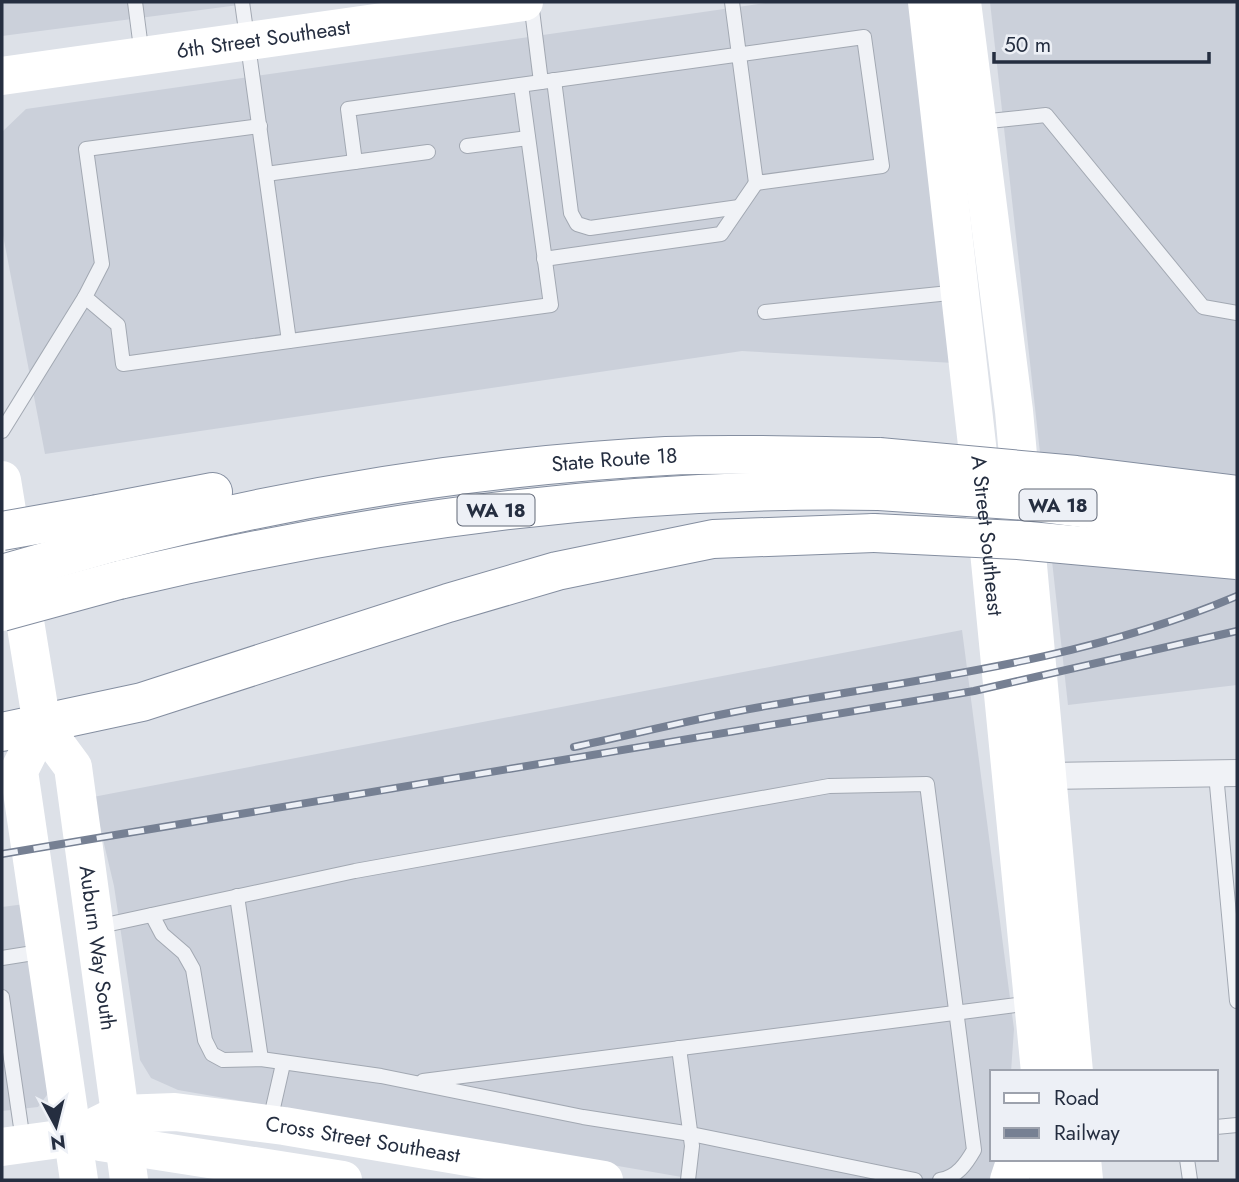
<svg xmlns="http://www.w3.org/2000/svg" width="1239" height="1182" font-family="Jost,sans-serif">
  <style>
    .built { fill: #cbd0da }
    .lines { fill: none; stroke-linecap: round; stroke-linejoin: round }
    .lane-casing { stroke: #a2a8b2; stroke-width: 16 }
    .street-casing { stroke: #a2a8b2; stroke-width: 28 }
    .highway-casing { stroke: #848ea0; stroke-width: 40 }
    .lane { stroke: #f0f2f6; stroke-width: 14 }
    .street { stroke: #f0f2f6; stroke-width: 26 }
    .secondary { stroke: #fff; stroke-width: 38 }
    .highway { stroke: #fff; stroke-width: 38 }
    .rail-casing { stroke: #768093; stroke-width: 8 }
    .rail { stroke: #edf0f6; stroke-width: 5; stroke-dasharray: 16; stroke-linecap: butt }
    .highway-bridge-casing { stroke: #848ea0; stroke-width: 40; stroke-linecap: butt }
    .highway-bridge { stroke: #fff; stroke-width: 38 }
    .labels { text-anchor: middle; stroke-width: 7; stroke-linejoin: round; paint-order: stroke }
    .shield { fill: #edf0f6; stroke: #616877; stroke-width: 2 }
    .shield-label { font-size: 19px; font-weight: bold; fill: #252e40 }
    .street-label { font-size: 21px; fill: #252e40; stroke: #edf0f6 }
  </style>
  <rect width="100%" height="100%" fill="#dde1e8"/>
  <g class="built">
    <polygon points="2,2 262,2 2,36"/>
    <polygon points="773,2 908,2 913,14 954,363 742,351 45,454 2,230 2,132 26,109"/>
    <polygon points="990,2 1237,2 1237,685 1068,705"/>
    <polygon points="962,630 1014,1029 1011,1072 992,1072 992,1159 1004,1159 995,1180 699,1180 178,1090 151,1078 140,1060 114,886 93,797"/>
    <polygon points="25,904 49,1072 47,1095 38,1107 2,1111 2,907"/>
  </g>
  <g class="lines">
    <g class="lane-casing">
      <g id="lane">
        <polyline points="135,2 142,56"/>
        <polyline points="242,2 289,341"/>
        <polyline points="531,2 541,82"/>
        <polyline points="554,80 571,213 577,224 590,228 739,207"/>
        <polyline points="980,122 1046,115 1203,307 1237,313"/>
        <polyline points="260,126 86,149 102,264 85,297 118,325 123,364 551,305 521,85"/>
        <polyline points="467,146 528,138"/>
        <path d="M355,162L348,109C520,85 692,61 864,37L882,166L756,183L732,2"/>
        <polyline points="266,174 428,152"/>
        <polyline points="544,259 721,234 756,183"/>
        <polyline points="765,312 959,292"/>
        <polyline points="2,431 85,297"/>
        <polyline points="1216,774 1237,1001"/>
        <polyline points="237,896 261,1059"/>
        <polyline points="152,915 162,934 184,953 193,969 205,1040 212,1054 223,1060 261,1059 381,1076 583,1117 691,1134 915,1180"/>
        <path d="M96,927L355,871L829,786L927,784L974,1150C966,1164 957,1177 940,1180"/>
        <polyline points="2,958 46,951"/>
        <polyline points="2,997 23,1141"/>
        <polyline points="679,1048 692,1146 688,1180"/>
        <polyline points="423,1081 1032,1003"/>
        <polyline points="270,1121 283,1064"/>
        <polyline points="1216,1127 1237,1125"/>
        <polyline points="1187,1159 1190,1180"/>
      </g>
    </g>
    <g class="street-casing">
      <polyline id="street" points="1047,776 1237,773"/>
    </g>
    <g class="highway-casing">
      <g id="highway">
        <polyline points="98,514 213,492"/>
        <path id="s5" d="M111,543C293,496 478,466 666,456C737,453 808,456 879,457"/>
        <path d="M119,580C368,521 621,486 879,491"/>
        <polyline points="2,732 142,702 448,603 557,571 713,539 874,533"/>
      </g>
    </g>
    <use href="#lane" class="lane"/>
    <use href="#street" class="street"/>
    <g class="secondary">
      <path id="s1" d="M927,2L989,551L1040,1072"/>
      <polyline points="962,2 1014,411 1074,1072"/>
      <path id="s2" d="M2,76L524,2"/>
      <path id="s3" d="M2,480L42,725L73,767L129,1180"/>
      <polyline points="42,725 19,771 79,1180"/>
      <polyline points="100,1142 343,1180"/>
      <path id="s4" d="M2,1147L74,1137L120,1114L175,1112L284,1126L604,1180"/>
      <polyline points="1047,1159 1049,1180"/>
      <polyline points="1082,1159 1084,1180"/>
      <polyline points="1009,1180 1016,1159"/>
    </g>
    <use href="#highway" class="highway"/>
    <g class="rail-casing">
      <g id="rail">
        <path d="M574,747C639,733 705,716 772,705C929,678 1089,659 1237,596"/>
        <polyline points="2,854 974,691 1237,631"/>
      </g>
    </g>
    <use href="#rail" class="rail"/>
    <g class="highway-bridge-casing">
      <g id="highway-bridge">
        <polyline points="879,457 1076,475 1237,495"/>
        <polyline points="879,491 1026,501 1237,528"/>
        <polyline points="2,531 98,514"/>
        <polyline points="874,533 1018,540 1237,560"/>
        <polyline points="2,574 111,543"/>
        <polyline points="2,612 119,580"/>
      </g>
    </g>
    <use href="#highway-bridge" class="highway-bridge"/>
  </g>
  <g class="labels">
    <g class="shield">
      <rect x="1019.5" y="489.5" width="77" height="31" rx="5"/>
      <rect x="457.5" y="494.5" width="77" height="31" rx="5"/>
    </g>
    <g class="shield-label">
      <text x="1058" y="512">WA 18</text>
      <text x="496" y="517">WA 18</text>
    </g>
    <g class="street-label">
      <text dy="7" stroke="none"><textPath href="#s2" startOffset="264">6th Street Southeast</textPath></text>
      <text dy="7" stroke="none"><textPath href="#s5" startOffset="511">State Route 18</textPath></text>
      <text dy="7" stroke="none"><textPath href="#s1" startOffset="537">A Street Southeast</textPath></text>
      <text dy="7" stroke="none"><textPath href="#s3" startOffset="483">Auburn Way South</textPath></text>
      <text dy="7" stroke="none"><textPath href="#s4" startOffset="369">Cross Street Southeast</textPath></text>
    </g>
  </g>
  <rect width="1239" height="1182" fill="none" stroke="#252e40" stroke-width="7"/>
  <rect x="990" y="1070" width="228" height="91" fill="#edf0f6" stroke="#9da2ad" stroke-width="2"/>
  <rect x="1004" y="1093" width="35" height="10" fill="#ffffff" stroke="#9da2ad" stroke-width="2"/>
  <text x="1054" y="1105" font-size="21" fill="#252e40">Road</text>
  <rect x="1004" y="1128" width="35" height="10" fill="#768093" stroke="#9da2ad" stroke-width="2"/>
  <text x="1054" y="1140" font-size="21" fill="#252e40">Railway</text>
  <g transform="translate(56 1126) rotate(173)" stroke="#edf0f6" stroke-width="5" paint-order="stroke">
  <path d="M0-5L12 26L0 18L-12 26Z" fill="#252e40"/>
  <text y="-10" font-size="19" font-weight="bold" text-anchor="middle" fill="#252e40">N</text>
  </g>
  <path d="M994 52v10h215v-10" fill="none" stroke="#252e40" stroke-width="3.5"/>
  <text x="1004" y="52" font-size="21" fill="#252e40" stroke="#edf0f6" stroke-width="5" paint-order="stroke">50 m</text>
</svg>
